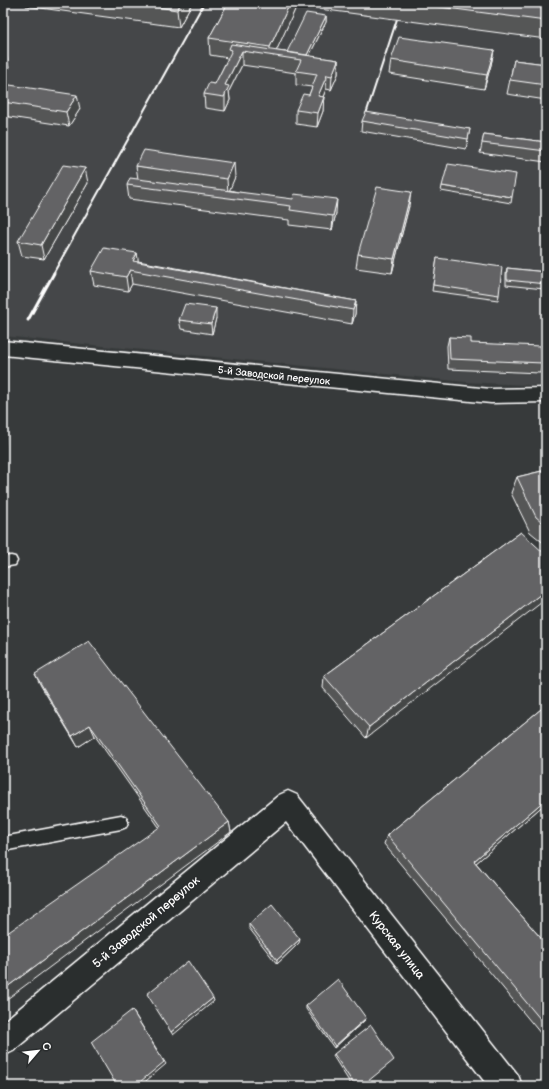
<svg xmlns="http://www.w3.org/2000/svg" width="549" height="1089" font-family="'Balsamiq Sans',sans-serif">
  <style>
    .built { fill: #444748 }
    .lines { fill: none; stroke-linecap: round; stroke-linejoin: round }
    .lane-casing { stroke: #fff; stroke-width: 3 }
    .street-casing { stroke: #fff; stroke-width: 3 }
    .secondary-casing { stroke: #fff; stroke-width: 3 }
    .lane { fill: #2a2d2e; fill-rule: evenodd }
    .street { fill: #2a2d2e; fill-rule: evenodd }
    .secondary { fill: #2a2d2e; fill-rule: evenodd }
    .rail-far1 { stroke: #fff; stroke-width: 2 }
    .rail { stroke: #fff; stroke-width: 3 }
    .wall { fill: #555657; stroke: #fff }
    .shaded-wall { fill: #454647; stroke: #fff }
    .building { fill: #636465; stroke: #fff }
    .labels { text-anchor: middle; stroke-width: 3.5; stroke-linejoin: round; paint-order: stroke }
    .street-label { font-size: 10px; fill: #fff; stroke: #2a2d2e }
    .near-street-label { font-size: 12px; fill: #fff; stroke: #2a2d2e }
  </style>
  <rect width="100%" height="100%" fill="#373a3b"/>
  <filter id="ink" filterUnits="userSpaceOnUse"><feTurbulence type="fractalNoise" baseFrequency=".025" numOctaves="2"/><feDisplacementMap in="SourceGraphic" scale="8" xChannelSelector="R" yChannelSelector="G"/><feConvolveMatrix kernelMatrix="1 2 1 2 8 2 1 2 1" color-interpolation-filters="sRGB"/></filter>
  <g filter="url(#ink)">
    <polygon class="built" points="3,3 546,3 546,386 466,382 3,336"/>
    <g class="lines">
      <g class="lane-casing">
        <g id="lane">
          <polygon points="11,556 15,557 17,561 15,565 3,567 3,557"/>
          <polygon points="121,815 126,817 128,822 126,827 121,829 3,851 3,837"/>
        </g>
      </g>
      <g class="street-casing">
        <polygon id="street" points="288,791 297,795 518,1075 522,1086 488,1086 286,822 13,1051 3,1056 3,1022 279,795"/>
      </g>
      <g class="secondary-casing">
        <polygon id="secondary" points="3,341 491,389 546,388 546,402 491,403 3,355"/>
      </g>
      <use href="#lane" class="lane"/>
      <use href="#street" class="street"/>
      <use href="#secondary" class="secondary"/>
      <g class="rail-far1">
        <polyline points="366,114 397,19"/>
        <polyline points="53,274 204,3"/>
      </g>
      <polyline class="rail" points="28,320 54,273"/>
    </g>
    <g class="wall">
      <polygon points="25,3 192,3 179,27 26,6"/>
      <polygon points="228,3 298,3 276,51 287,52 326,16 326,22 309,56 338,60 338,74 331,90 326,89 323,97 323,111 317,127 296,124 296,110 309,95 312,87 296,85 296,73 242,65 229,91 230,100 225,111 205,108 204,94 215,84 228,58 210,55 209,38"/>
      <polygon points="319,3 546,3 546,39 319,9"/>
      <polygon points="494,50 491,65 484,89 389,74 391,60"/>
      <polygon points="514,60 546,64 546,100 507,94"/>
      <polygon points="3,84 80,109 69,126 3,116"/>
      <polygon points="362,121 470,129 466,149 361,131"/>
      <polygon points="484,134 546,142 546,162 480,153"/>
      <polygon points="136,166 235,177 229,190 336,213 332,230 289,225 289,220 129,199 127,185 138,179"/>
      <polygon points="88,183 44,259 22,256 18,241"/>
      <polygon points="442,186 512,197 511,203 441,191"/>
      <polygon points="409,206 392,273 356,268 358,254"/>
      <polygon points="137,253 138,261 356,301 355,314 352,324 132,284 128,291 94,285 91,271"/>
      <polygon points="437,258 499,295 498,300 432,291"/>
      <polygon points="507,268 546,272 546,302 545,302 544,289 506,285 506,274"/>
      <polygon points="216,318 212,334 181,329 179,320"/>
      <polygon points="449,337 471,343 543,363 540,373 448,369 447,346"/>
      <polygon points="546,470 546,545 530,532 511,493 517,477"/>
      <polygon points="521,532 366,738 323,688 324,676"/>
      <polygon points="35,674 229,822 231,832 159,827 95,736 78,747 41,686"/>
      <polygon points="546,705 546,803 476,863 546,944 546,1040 384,844 387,835"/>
      <polygon points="249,924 299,943 277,964 249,928"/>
      <polygon points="306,1006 366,1018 365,1020 334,1048 306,1009"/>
      <polygon points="334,1054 362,1086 352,1086 333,1056"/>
    </g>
    <g class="shaded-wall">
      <polygon points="181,3 192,3 179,27 177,10"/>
      <polygon points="290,3 298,3 274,56 270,55 270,47"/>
      <polygon points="326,16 326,22 306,62 306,57"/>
      <polygon points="494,50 491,65 484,89 487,75"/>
      <polygon points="242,51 242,65 229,91 230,100 225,111 225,85"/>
      <polygon points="6,54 9,68 3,77 3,57"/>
      <polygon points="338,60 338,74 331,90 332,76"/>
      <polygon points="327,75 326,89 318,110 318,96"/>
      <polygon points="77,95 80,109 69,126 66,112"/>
      <polygon points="324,97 323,111 317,127 318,113"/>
      <polygon points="234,163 235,177 228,194 227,179"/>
      <polygon points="85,168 88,183 44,259 41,245"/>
      <polygon points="411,192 409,206 392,273 394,259"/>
      <polygon points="337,199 336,213 332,230 333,216"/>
      <polygon points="137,253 139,267 133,261"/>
      <polygon points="130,270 132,284 128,291 126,277"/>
      <polygon points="356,301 355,314 352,324 353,310"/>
      <polygon points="216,308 216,318 212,334 211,324"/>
      <polygon points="3,404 6,413 3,483"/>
      <polygon points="546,590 546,599 366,738 369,727"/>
      <polygon points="90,725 95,736 78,747 72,736"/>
      <polygon points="546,799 546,803 468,870 474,861"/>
      <polygon points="229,822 231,832 3,1002 3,990"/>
      <polygon points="300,939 299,943 277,964 277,960"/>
      <polygon points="213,998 214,1001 173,1035 171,1032"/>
      <polygon points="132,1010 134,1013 166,1064 140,1086 135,1086"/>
      <polygon points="366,1018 365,1020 334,1048 335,1046"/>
    </g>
    <g class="building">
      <polygon points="129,3 181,3 177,10"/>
      <polygon points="228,3 290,3 270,47 209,38"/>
      <polygon points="409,3 546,3 546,21"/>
      <polygon points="306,13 326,16 307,55 287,52"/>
      <polygon points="399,37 494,50 487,75 391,60"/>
      <polygon points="231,44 338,60 332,76 327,75 318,96 324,97 318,113 296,110 303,94 309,95 317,74 296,71 301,60 242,51 225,85 229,86 224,97 204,94 209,83 215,84 232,50 229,49"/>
      <polygon points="3,53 6,54 3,57"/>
      <polygon points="514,60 546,64 546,85 510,80"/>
      <polygon points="3,84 77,95 66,112 3,102"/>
      <polygon points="366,112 470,129 468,139 362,121"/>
      <polygon points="484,134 546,142 546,151 482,143"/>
      <polygon points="144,150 234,163 227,179 136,166"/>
      <polygon points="448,164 516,174 512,197 442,186"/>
      <polygon points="63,165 85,168 41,245 18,241"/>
      <polygon points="130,178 293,199 294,194 337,199 333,216 290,210 291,206 127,185"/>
      <polygon points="377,187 411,192 394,259 358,254"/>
      <polygon points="104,248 137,253 133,261 356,301 353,310 130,270 126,277 91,271"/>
      <polygon points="437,258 502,267 499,295 433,285"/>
      <polygon points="507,268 546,272 546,284 507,280"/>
      <polygon points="185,304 216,308 211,324 179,320"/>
      <polygon points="449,337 471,338 471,343 541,346 543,363 450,359"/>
      <polygon points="546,470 546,525 536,517 517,477"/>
      <polygon points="521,532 546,555 546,590 369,727 324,676"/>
      <polygon points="89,641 229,822 3,990 3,936 161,826 90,725 72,736 35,674"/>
      <polygon points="546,705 546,799 474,861 546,944 546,1026 387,835"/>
      <polygon points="272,904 300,939 277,960 249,924"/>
      <polygon points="188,961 213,998 171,1032 147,994"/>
      <polygon points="338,979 366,1018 335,1046 306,1006"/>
      <polygon points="132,1010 164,1062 135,1086 117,1086 91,1042"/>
      <polygon points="371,1025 394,1060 362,1086 355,1086 334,1054"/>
    </g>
  </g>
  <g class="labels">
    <g class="street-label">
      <text transform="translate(274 375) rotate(6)" y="4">5-й Заводской переулок</text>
    </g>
    <g class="near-street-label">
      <text transform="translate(146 922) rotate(-40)" y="4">5-й Заводской переулок</text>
      <text transform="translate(397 945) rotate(52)" y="4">Курская улица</text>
    </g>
  </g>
  <rect width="549" height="1089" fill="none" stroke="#2a2d2e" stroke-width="16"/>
  <rect x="8" y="8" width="533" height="1073" fill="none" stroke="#fff" stroke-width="1.5" filter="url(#ink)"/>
  <g transform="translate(38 1051) rotate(62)" stroke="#2a2d2e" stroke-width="3" paint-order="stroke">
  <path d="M0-3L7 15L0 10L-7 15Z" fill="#ffffff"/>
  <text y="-6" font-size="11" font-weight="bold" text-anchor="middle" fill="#ffffff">С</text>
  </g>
</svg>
